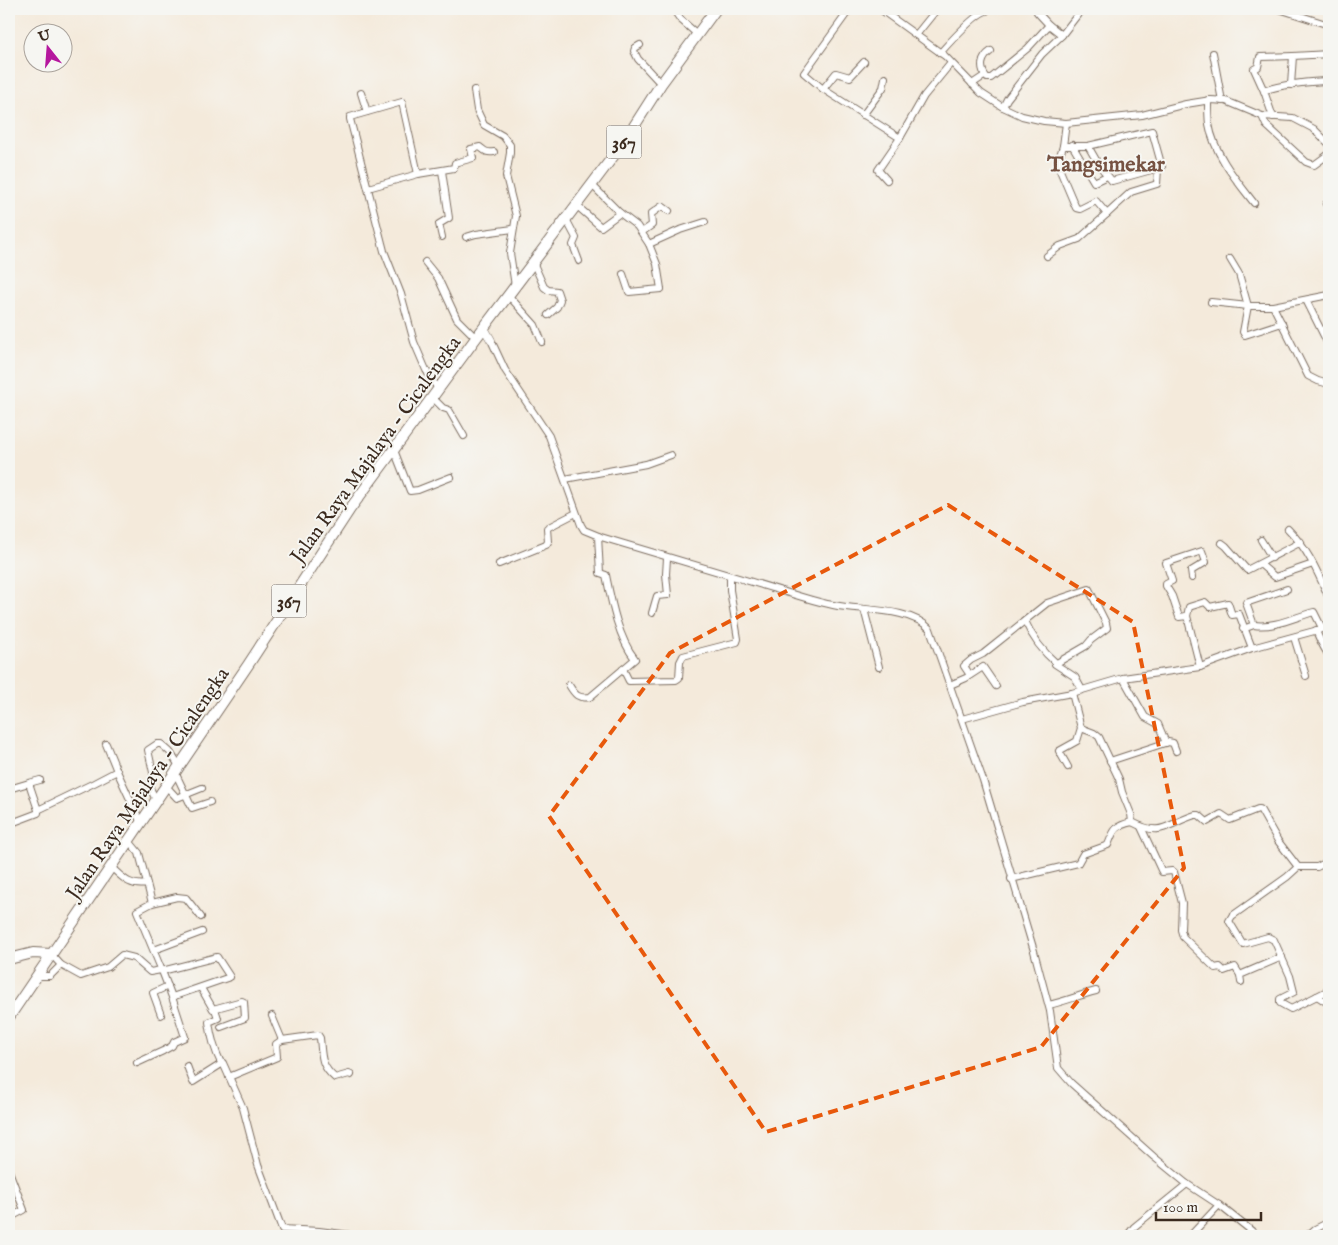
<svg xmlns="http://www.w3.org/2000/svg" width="1338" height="1245" font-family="'IM FELL English',serif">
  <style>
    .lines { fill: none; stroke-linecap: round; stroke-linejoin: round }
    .minor-casing { stroke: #7c6d60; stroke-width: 8 }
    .tertiary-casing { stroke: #7c6d60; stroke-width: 9 }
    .primary-casing { stroke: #7c6d60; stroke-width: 12 }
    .minor { stroke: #fff; stroke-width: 6 }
    .tertiary { stroke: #fff; stroke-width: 8 }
    .primary { stroke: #fff; stroke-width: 10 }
    .marked { fill: none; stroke: #e8590c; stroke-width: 4; stroke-dasharray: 10 6; stroke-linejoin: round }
    .labels { text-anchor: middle; stroke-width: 4; stroke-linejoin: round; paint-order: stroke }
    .shield { fill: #f6f6f2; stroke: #73675e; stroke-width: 1 }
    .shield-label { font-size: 19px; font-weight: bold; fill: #3b2a1e }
    .street-label { font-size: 20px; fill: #3b2a1e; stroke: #f6f6f2 }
    .quarter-label { font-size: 22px; font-weight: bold; fill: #765242; stroke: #f6f6f2 }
  </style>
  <rect width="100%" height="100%" fill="#f6f6f2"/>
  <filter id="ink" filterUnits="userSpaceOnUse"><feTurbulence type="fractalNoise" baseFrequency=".02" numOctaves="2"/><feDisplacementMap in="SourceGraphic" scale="10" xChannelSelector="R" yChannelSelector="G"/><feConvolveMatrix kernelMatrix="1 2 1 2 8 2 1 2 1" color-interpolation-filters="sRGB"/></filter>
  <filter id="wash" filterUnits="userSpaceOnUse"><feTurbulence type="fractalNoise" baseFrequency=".0096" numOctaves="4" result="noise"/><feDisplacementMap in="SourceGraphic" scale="20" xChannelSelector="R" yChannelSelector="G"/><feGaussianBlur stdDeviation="1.12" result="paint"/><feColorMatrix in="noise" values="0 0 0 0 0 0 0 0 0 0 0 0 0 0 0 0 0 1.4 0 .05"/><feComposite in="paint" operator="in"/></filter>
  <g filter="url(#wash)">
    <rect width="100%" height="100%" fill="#f4eadb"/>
  </g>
  <g filter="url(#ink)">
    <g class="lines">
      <g class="minor-casing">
        <g id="minor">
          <polyline points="673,9 680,19 697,34"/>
          <polyline points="850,9 804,73 823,89 836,73 850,77 864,62"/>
          <polyline points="880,9 945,56 981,93 1001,106 1022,116 1044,121 1066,123 1142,115 1186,104 1211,100 1226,101 1262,116 1293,118 1314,129 1329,144"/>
          <polyline points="1279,9 1329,25"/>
          <polyline points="916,35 937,9"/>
          <polyline points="1062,35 1082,9"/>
          <polyline points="640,45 635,48 634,51 638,59 661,84"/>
          <path d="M991,51C981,58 979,68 987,78H991L1028,48L1049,25"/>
          <path d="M940,53C949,43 975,14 986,11"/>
          <polyline points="1213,53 1222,101"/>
          <polyline points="972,84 984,76"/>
          <polyline points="1291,85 1293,56 1329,54"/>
          <polyline points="823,89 900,138 878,170 887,180"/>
          <polyline points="474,90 477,110 484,125 503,136 510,145 510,153 506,176 516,216 510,253 515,286"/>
          <polyline points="1264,91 1254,69 1258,67 1260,57 1293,56"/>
          <polyline points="361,93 367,112"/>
          <path d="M1208,100C1208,108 1208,116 1209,124C1214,154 1236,180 1254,203"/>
          <polyline points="1003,107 1007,99 1042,54 1062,35 1049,25 1037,12 1037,9"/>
          <polyline points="863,115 883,88 885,78"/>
          <polyline points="1262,116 1266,125 1306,162 1314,165 1329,154"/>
          <path d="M1273,117L1264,91C1277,85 1314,81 1329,81"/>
          <polyline points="900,138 924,96 951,63"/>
          <polyline points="1072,145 1094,182 1107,176"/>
          <polyline points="1063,146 1088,146 1152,131 1162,167 1112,181 1099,165 1088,146"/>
          <polyline points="418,174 402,102 350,117 350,119 384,251 401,294 414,342 426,370 438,389"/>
          <polyline points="591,184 620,213 637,226 649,244 680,230 705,222"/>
          <path d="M368,188L418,174L454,168L455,163L473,158L471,149L480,147C485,151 486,153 494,152"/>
          <polyline points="1326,204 1329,202"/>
          <polyline points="576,205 601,227 620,213"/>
          <polyline points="1107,214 1131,192 1157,184 1158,168"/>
          <polyline points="566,219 576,238 573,245 579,261"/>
          <polyline points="642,232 652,225 651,214 662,206 669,211"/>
          <polyline points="442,237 439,224 449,218 442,171"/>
          <polyline points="466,237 476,234 513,229"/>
          <polyline points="1047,256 1060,246 1079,239 1107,214 1096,201 1080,209 1076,208 1059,168 1059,159 1063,146 1066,123"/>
          <polyline points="1230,259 1239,274 1248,306 1273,306"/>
          <polyline points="425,262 438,278 457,319 476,338"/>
          <polyline points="533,262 544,287 548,290 557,291 560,300 557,307 548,315"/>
          <polyline points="623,274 629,292 661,289 657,264 649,244"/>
          <polyline points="508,295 535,325 542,342"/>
          <polyline points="1329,295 1273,306 1308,376 1318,381 1329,384"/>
          <polyline points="1306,300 1329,346"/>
          <polyline points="1211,302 1248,306 1243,332 1245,335 1282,323"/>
          <path d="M491,340L505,370L549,436L581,525L584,530L601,537L802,597C812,600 822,603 833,605C861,611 910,607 930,629L983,780L1034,951L1050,1011L1058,1068L1071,1083L1154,1157L1187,1184L1219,1205L1258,1236"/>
          <polyline points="432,397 443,408 449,410 464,436"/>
          <polyline points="394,450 410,491 418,490 451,477"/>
          <polyline points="565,479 646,464 671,455"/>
          <path d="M1288,529C1308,549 1318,573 1329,598"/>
          <polyline points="1261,540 1272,558"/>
          <polyline points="1222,543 1226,546 1247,570 1301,542"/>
          <polyline points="499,564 546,545 548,542 547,528 576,513"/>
          <polyline points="1260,564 1275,577 1313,564"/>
          <polyline points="1192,578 1191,571 1206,562 1202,551 1166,563 1172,581 1166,584 1166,586 1172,596 1179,617 1187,616 1200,667"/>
          <polyline points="864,609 879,667"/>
          <polyline points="652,613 657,596 668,595 666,574 667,558"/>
          <polyline points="1187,616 1189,607 1205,602 1210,607 1228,603 1232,615 1239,614 1252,648"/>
          <path d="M1025,621C1032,637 1042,651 1056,663"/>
          <path d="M1254,625C1274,628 1295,617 1314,612L1322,628"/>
          <polyline points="1243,629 1254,625 1246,603 1287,589"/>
          <path d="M1316,630C1319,640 1324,648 1329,656"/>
          <polyline points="1294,637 1306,676"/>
          <polyline points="623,669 629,681 676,680 679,678 680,662 683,656 737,642 738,639 730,590 730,577"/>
          <polyline points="970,675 964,666 971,660 983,654 1047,603 1089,589 1106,623 1107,628 1091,640 1086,646 1055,664 1075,677 1082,690"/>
          <polyline points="1123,678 1145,717 1158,724 1166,743"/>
          <path d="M569,685C575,695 578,699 590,697L635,659C618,638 611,600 606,575L600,573L598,536"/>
          <polyline points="950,685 966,678 983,667 996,686"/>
          <polyline points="962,719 1023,702 1072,693 1123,678 1200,667 1252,648 1329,627"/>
          <polyline points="106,744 117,771"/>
          <polyline points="1110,761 1168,742 1173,743 1176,751"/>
          <polyline points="1068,767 1059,751 1077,741 1081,728"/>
          <polyline points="175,772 192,808 210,802"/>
          <polyline points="29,783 40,780"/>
          <polyline points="165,785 177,798 202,788"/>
          <polyline points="9,789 29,783 38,810 94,783 117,771 141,823"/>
          <polyline points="156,800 149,786 154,777 148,750 157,744 161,744 170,752 179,766"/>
          <path d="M1132,822C1162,838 1166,824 1195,815H1199L1207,822L1221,814L1230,820L1258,809H1260L1278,841L1298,867L1287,877L1232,916L1229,921L1243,944L1268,937L1274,940L1290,976L1294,992L1280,999V1003L1291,1009L1317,996L1329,1004"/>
          <polyline points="9,824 38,813 38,810"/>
          <polyline points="1141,827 1161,870 1162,872 1172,871 1174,872 1182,903 1181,930 1183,937 1215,968 1220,967 1224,971 1235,967 1240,975"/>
          <polyline points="129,841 139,853 152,903 177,897 186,898 201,917"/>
          <path d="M111,867C123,878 130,887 147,884"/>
          <polyline points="1298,867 1317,867 1329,861"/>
          <path d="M1011,879L1078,863L1083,854L1108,845C1114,829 1115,826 1132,822L1131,814L1122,792L1119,779L1099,737L1094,733L1081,728L1072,693"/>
          <polyline points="154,950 202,932"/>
          <polyline points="51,954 61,965 81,976 108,967 122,955 134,958 150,972 161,970"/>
          <polyline points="162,971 172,997"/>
          <polyline points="37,976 50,976 61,965"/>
          <polyline points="1241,982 1240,975 1282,957"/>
          <polyline points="201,988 213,1009 242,1001 244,1002 245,1018 221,1027"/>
          <polyline points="1317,996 1329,990"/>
          <path d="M1049,1005C1066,1001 1080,995 1096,991"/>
          <path d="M215,1009L218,1018L209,1022C211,1037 214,1049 221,1063"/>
          <polyline points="161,1015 153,993 168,986"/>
          <polyline points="272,1016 282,1040"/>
          <polyline points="137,1063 163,1051 172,1046 174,1042 185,1037 172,997 230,977 217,957 162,971 137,911 152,903"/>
          <polyline points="187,1066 193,1082 223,1063 243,1108 258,1165 282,1229 319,1231 358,1236"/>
          <path d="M229,1077L277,1057L276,1044L282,1040L318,1035L320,1038C322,1056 320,1065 335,1078L349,1074L351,1075"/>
          <polyline points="9,1171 24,1210 9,1218"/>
          <polyline points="1191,1235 1219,1205"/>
          <polyline points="1127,1236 1134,1227 1187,1184"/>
          <polyline points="1307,1236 1315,1229 1329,1222"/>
        </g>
      </g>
      <g class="tertiary-casing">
        <polyline id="tertiary" points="484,328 491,340"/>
      </g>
      <g class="primary-casing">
        <g id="primary">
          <polyline points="9,959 33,953 51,954"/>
          <polyline points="9,1017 248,665 350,509 476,338 624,142 661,84 716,9"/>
        </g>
      </g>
      <use href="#minor" class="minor"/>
      <use href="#tertiary" class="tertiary"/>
      <use href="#primary" class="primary"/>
    </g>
  </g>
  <path class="marked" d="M948,505L1133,622L1184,868L1041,1047L766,1132L549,816L670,653Z"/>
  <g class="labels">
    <g class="shield">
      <rect x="606.5" y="125.5" width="35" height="33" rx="4"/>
      <rect x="271.5" y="584.5" width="35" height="33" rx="4"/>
    </g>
    <g class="shield-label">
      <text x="624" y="149">367</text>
      <text x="289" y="608">367</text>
    </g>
    <g class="street-label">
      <text transform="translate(375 449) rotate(-54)" y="7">Jalan Raya Majalaya - Cicalengka</text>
      <text transform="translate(147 783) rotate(-56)" y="7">Jalan Raya Majalaya - Cicalengka</text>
    </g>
    <g class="quarter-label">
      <text x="1106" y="171">Tangsimekar</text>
    </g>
  </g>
  <rect width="1338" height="1245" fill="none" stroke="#f6f6f2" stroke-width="30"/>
  <g transform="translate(48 48) rotate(343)"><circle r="24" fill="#f6f6f2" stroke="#aba49d"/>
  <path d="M0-4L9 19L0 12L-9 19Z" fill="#b5179e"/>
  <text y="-8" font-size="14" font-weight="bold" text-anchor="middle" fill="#3b2a1e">U</text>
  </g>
  <path d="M1156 1212v8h105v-8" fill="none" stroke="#3b2a1e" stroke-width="2.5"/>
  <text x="1163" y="1212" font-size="15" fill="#3b2a1e" stroke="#f6f6f2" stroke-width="4" paint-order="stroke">100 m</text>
</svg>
